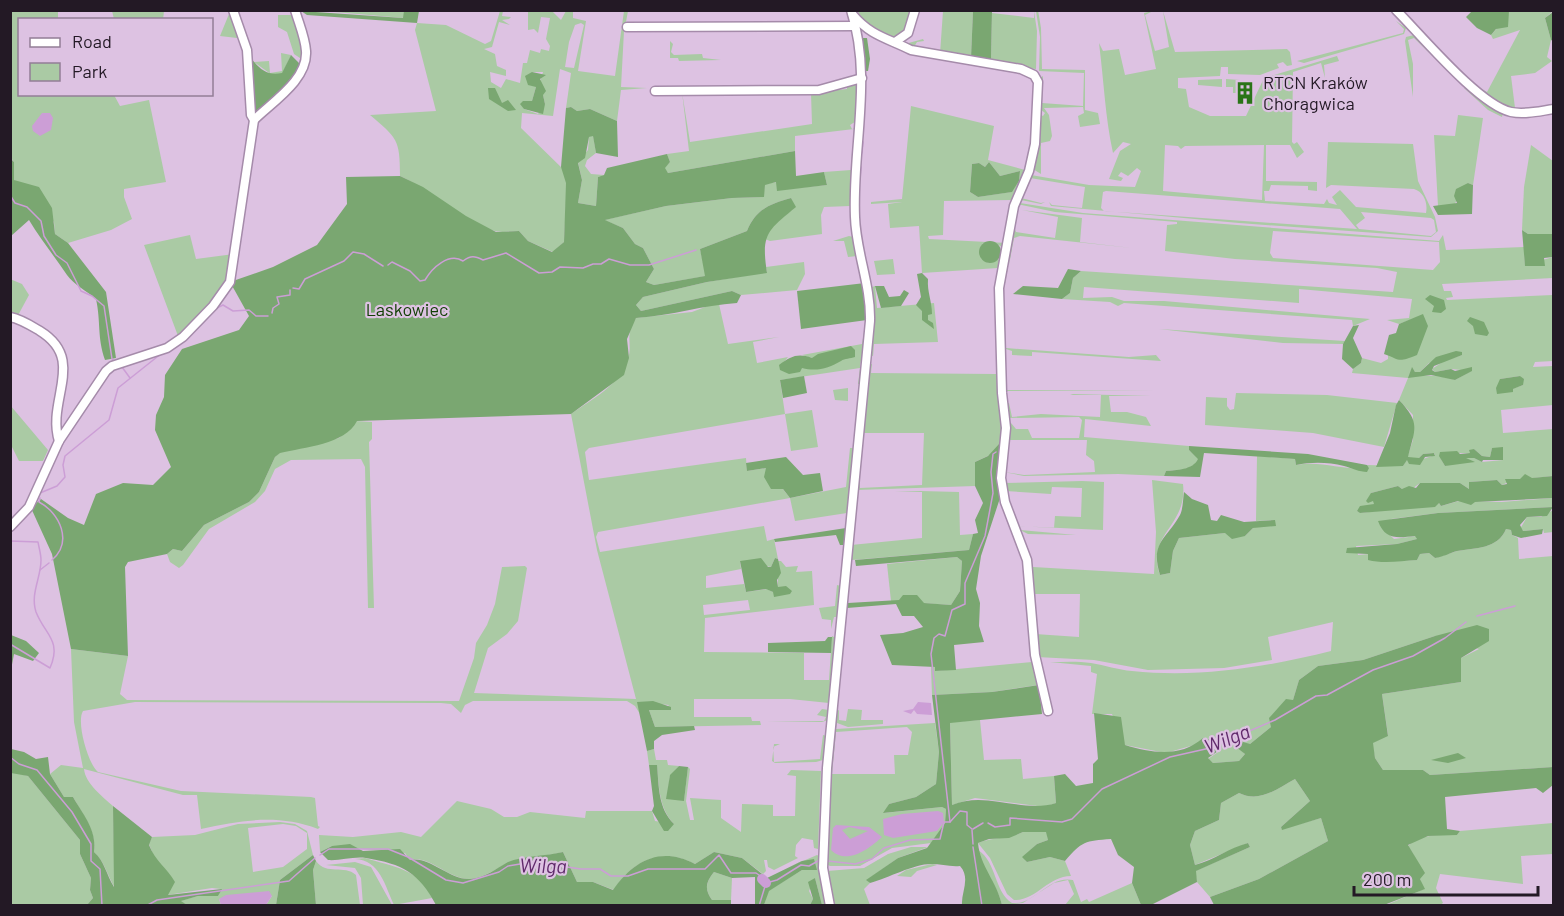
<svg xmlns="http://www.w3.org/2000/svg" width="1564" height="916" font-family="Barlow,sans-serif">
  <style>
    .green { fill: #aacaa4; fill-rule: evenodd }
    .forest { fill: #7aa771 }
    .water { fill: #cc9ed6; fill-rule: evenodd }
    .lines { fill: none; stroke-linecap: round; stroke-linejoin: round }
    .stream { stroke: #cc9ed6; stroke-width: 1.5 }
    .river { stroke: #cc9ed6; stroke-width: 10 }
    .minor-casing { stroke: #a58baa; stroke-width: 11 }
    .minor { stroke: #fff; stroke-width: 8 }
    .labels { text-anchor: middle; stroke-width: 4.5; stroke-linejoin: round; paint-order: stroke }
    .poi-label { font-size: 18px; fill: #231925; stroke: #ddc2e2; text-anchor: start }
    .park-label { font-size: 18px; fill: #124006; stroke: #ddc2e2 }
    .water-label { font-size: 20px; font-style: italic; fill: #612a6c; stroke: #ddc2e2 }
  </style>
  <rect width="100%" height="100%" fill="#ddc2e2"/>
  <g class="green">
    <polygon points="311,10 404,11 404,18"/>
    <polygon points="1038,10 1041,28 1042,69 1085,70 1085,110 1098,113 1100,124 1080,127 1078,116 1084,113 1083,107 1044,108 1049,115 1052,136 1050,141 1041,143 1041,174 1033,169 1039,114 1043,116 1045,113 1040,109 1039,79 1043,76 1042,103 1083,106 1084,73 1039,71 1040,37 1036,11"/>
    <polygon points="11,11 58,11 58,19 20,20 20,94 114,95 120,106 149,100 166,182 124,189 124,197 132,219 111,230 68,243 55,234 54,222 14,180 14,162 11,158"/>
    <polygon points="112,11 112,10 164,11 163,20 114,19"/>
    <path d="M500,11H503L502,16L511,17L509,19L502,20L510,25L499,22L492,47L484,49L495,54L497,66L506,70V76L490,72L491,82L501,88L506,79L520,83L523,63H527L530,50L540,53L541,49L549,51L550,46L546,39L550,18L541,17L538,33L534,29L528,30V11H552L561,20L566,11H573V18L586,21L578,71L615,76L624,11H628L626,22H674V25L624,31L621,87L647,88L621,90L617,121L590,109L577,111L571,107L566,108L571,73L560,69L553,116L522,113L521,128L564,170L567,183L564,242L553,252L528,241L519,231C512,231 502,233 495,231C465,223 431,190 400,176C400,139 397,138 370,115L436,111L415,30L417,23L446,25L485,44L491,41ZM581,23L584,25L574,68L565,67L569,42L575,25ZM532,72H543L540,82L545,104L538,114L524,109L523,101H532L536,87Z"/>
    <polygon points="854,11 913,11 909,28 894,40 873,33"/>
    <polygon points="943,11 973,11 971,58 991,59 992,13 1034,18 1034,11 1037,31 1036,69 928,54 905,44 923,39 924,41 917,42 914,47 940,54"/>
    <path d="M1153,11L1145,15L1155,51L1169,47L1163,11L1175,52L1287,49L1290,52L1292,65L1287,66L1283,62L1277,64L1279,68L1260,75L1228,74V67H1221L1220,76L1178,78V88L1186,89L1189,107L1210,116H1246L1264,78L1337,56L1339,61L1324,65L1325,78L1321,63L1293,72L1292,142L1294,144L1297,142L1304,152L1297,158L1290,145H1266V181L1317,182V191L1308,190V186L1271,185L1269,191H1264L1265,201L1324,204L1327,199L1329,203L1337,205L1332,197L1340,190L1356,207L1426,213C1428,203 1424,192 1414,189L1331,185L1326,188L1328,142L1413,144L1418,181L1435,217L1438,231L1431,237L1239,223L1051,206L1049,202L1052,205L1082,208L1085,187L1030,178L1021,198L1041,203L1045,202L1041,204L1021,200L1020,198L1031,175L1089,185L1135,187L1141,171L1137,168L1128,176L1121,172L1118,176L1123,178L1121,181L1109,179L1120,151L1131,144L1123,142L1113,153C1105,116 1104,82 1099,43L1103,51L1119,49L1125,75L1156,69L1144,13ZM1165,145L1178,146L1181,149L1185,146L1264,145L1262,200L1163,191ZM1106,191L1340,209L1357,229L1104,211L1101,208L1103,192ZM1361,212L1431,218L1434,220L1436,232L1431,236L1359,229L1356,225L1365,218Z"/>
    <path d="M1509,11H1553L1545,18L1551,40L1547,57L1552,61L1535,73L1511,76L1515,108L1522,109C1502,111 1489,96 1474,85L1487,92L1520,30L1493,39L1491,35L1507,17Z"/>
    <polygon points="229,14 239,37 237,38 220,36"/>
    <polygon points="278,15 293,15 300,35 303,60 294,54 287,32 278,27"/>
    <polygon points="1396,21 1406,28 1404,34 1304,63 1297,61 1403,33 1404,29"/>
    <polygon points="1414,35 1463,83 1462,85 1414,38 1408,40 1413,64 1413,97 1405,41 1406,37"/>
    <polygon points="670,41 673,44 671,52 674,55 702,54 703,58 721,60 679,61 678,58 670,58"/>
    <polygon points="281,53 291,55 282,74 272,75 254,62 269,61 270,73 282,71"/>
    <polygon points="1222,79 1222,87 1198,85 1198,80"/>
    <polygon points="1226,79 1240,80 1242,93 1233,93 1233,87 1226,87"/>
    <polygon points="859,82 858,120 850,125 852,129 857,128 856,139 853,139 854,129 795,136 795,151 668,173 664,168 670,162 667,154 689,151 682,92 690,142 812,124 811,93 847,89 847,85"/>
    <polygon points="1467,86 1503,113 1502,117 1488,110 1464,88"/>
    <path d="M911,106L994,126L988,160L1025,170L1030,157L1027,171L1012,200L944,201L943,235L928,236L929,239L1007,243L999,278L996,279L998,268L922,273L919,226L890,228L888,204L902,202L871,204V202L902,199ZM989,162L1000,176L1020,171L1019,181L1011,192L978,197L970,192L972,164L979,163L985,167ZM983,243H996L1003,248L1000,259L988,263L979,251Z"/>
    <polygon points="1458,115 1483,118 1473,185 1468,183 1454,205 1438,206 1434,135 1455,136"/>
    <polygon points="593,135 596,153 587,160 585,166 591,174 604,175 598,177 596,206 578,203 582,180 578,162 588,150 589,137"/>
    <polygon points="1531,145 1553,161 1553,234 1528,234 1522,230 1524,187"/>
    <path d="M852,152L856,153L852,230L850,206L824,207L821,215L822,234L770,241L765,239L768,230L795,207L791,198C770,204 756,209 747,231L700,249L706,276L654,285L646,282L654,269L643,248L635,244L623,228L604,220L666,206L732,198L763,197L765,184L777,182V190L827,185L824,172L851,170Z"/>
    <path d="M1020,203L1083,213L1439,241L1443,235L1446,250L1524,247L1525,265L1553,257V278L1442,284L1444,291H1451L1453,297L1446,298L1447,300L1553,295V361L1535,362L1533,367L1553,366V405L1501,410L1503,433L1553,429V476L1513,480L1502,485L1497,480L1469,482V489L1460,483H1420L1412,489H1402L1398,486L1371,493L1375,504L1357,511L1361,513L1439,503L1441,506L1459,501L1502,502L1553,498V507L1438,513L1391,519L1384,529L1394,539L1416,536L1417,539L1397,544L1356,546L1358,555L1369,554L1391,561L1417,560L1420,554L1429,553L1435,558C1443,556 1450,553 1457,551C1475,548 1498,549 1506,529L1511,530L1512,535L1518,538L1519,559L1553,556V767L1430,775L1423,770H1383L1375,758L1372,743L1388,735L1382,694L1461,682V658L1479,649L1435,636L1363,660L1318,666L1299,680L1293,700L1271,727L1250,744L1237,747L1245,754L1239,761L1213,763L1208,759L1221,750L1194,745L1166,753L1125,745L1112,714H1092L1097,674L1091,672V666L1050,662C1063,662 1078,661 1091,663C1105,665 1118,670 1132,671C1200,678 1267,667 1331,651L1333,622L1268,637L1272,660L1224,668L1148,670L1094,660L1037,657L1035,634L1079,637L1080,594H1032L1026,553L1029,551L1033,567L1154,574L1156,532L1152,480L1183,484C1188,526 1145,535 1160,575L1170,573L1173,551L1179,538L1225,533L1245,536L1253,528L1275,520L1256,521L1257,456L1295,459L1296,465C1321,460 1344,471 1369,468L1367,465L1403,466L1407,459H1423L1435,455L1434,453L1423,454L1419,458H1407L1413,440V415L1399,400L1408,378L1352,373L1353,369L1361,363L1362,358L1381,363L1388,359V355L1423,315L1399,324L1387,320L1409,318L1412,299L1299,289V303L1084,287L1083,298L1112,297L1124,301H1164L1370,319L1353,326L1352,320L1151,305L1124,303L1118,306L1110,302L1062,299L1070,293L1073,278L1081,271L1393,292L1397,272L1377,268L1235,259L1165,251L1167,225L1177,224V222L1055,212L1017,204ZM1273,231L1439,242L1440,262L1433,270L1273,258L1270,253ZM1462,355L1444,361L1432,369L1435,372L1451,369L1471,371L1455,380C1445,375 1420,375 1409,377L1412,368L1415,372H1420L1429,363ZM1520,376L1523,385L1512,389L1500,379ZM1492,448H1503V460L1482,462L1474,458H1465L1445,466L1441,459L1458,453H1470L1474,449L1482,456L1490,457Z"/>
    <polygon points="1022,210 1082,218 1080,242 1132,248 1020,236 1014,238 1009,265 1013,224 1016,232 1055,238 1058,217"/>
    <polygon points="190,235 196,259 234,254 230,283 178,336 144,245"/>
    <polygon points="849,236 853,237 857,256 848,257 844,241 833,241"/>
    <polygon points="893,259 895,274 877,275 874,261"/>
    <polygon points="804,262 805,274 797,290 741,295 732,291 641,311 636,305 643,297 707,282 767,272 766,267"/>
    <polygon points="1006,267 1008,267 1003,294 1006,348 1129,357 1156,355 1161,361 1032,352 1032,356 1012,355 1012,351 1003,348 1001,292"/>
    <polygon points="10,279 22,284 29,295 16,319 11,318"/>
    <polygon points="875,286 877,308 934,303 938,342 874,344 873,356 869,355 873,308 872,287"/>
    <path d="M713,304H719L728,344L779,337L753,342L757,363L788,357L784,362L802,368L812,358L802,355L862,344L864,332H867L860,365L861,384H858L860,368L780,380L785,414L812,410L818,447L791,451L785,414L589,448L585,452L589,480L746,458L747,471L766,468L790,498L846,487L850,448H854L847,513L795,521L790,498L598,532L596,537L600,552L764,526L767,541L774,539L778,559L775,558L771,567L740,561L741,569L706,576V588L744,584L746,592L767,589L773,592L778,587V561H781L786,567L798,566L796,572L812,571L814,605L705,618L704,652L804,653V680H829L832,636L836,638L829,703L790,699H694V717H751L752,721H760L761,725L655,727L649,710L666,708L669,705L638,702L640,714L635,706L627,701H473L465,705L461,713L451,704L441,703L135,702L83,711C76,722 88,764 98,772L181,791L311,797L315,798L318,826L320,827L318,829C278,814 242,820 201,829L197,795H183L84,769C85,783 103,797 113,806L115,888C107,875 105,862 94,852C97,832 83,815 73,797H64L50,774L61,765L83,768L74,722L71,649L128,656L120,694L127,700L459,701L474,658L476,643L487,625L495,604L502,567L525,566L527,568L518,621L507,634L488,648L474,693L636,699L597,550L571,414C591,400 621,384 628,359C633,343 624,337 636,318L692,312ZM748,600L750,610L704,615L703,605Z"/>
    <path d="M996,314L1004,419L1000,461L1014,530C999,497 995,486 1000,450L975,462V486L856,490L857,478H860V488L922,485L924,433H861L868,365L872,364L871,373L996,374Z"/>
    <polygon points="1159,329 1345,341 1343,344 1283,343"/>
    <polygon points="1005,356 1007,390 1154,391 1006,391"/>
    <polygon points="848,388 848,401 835,400 833,390"/>
    <polygon points="1236,393 1327,395 1397,403 1384,447 1313,433 1205,425 1206,397 1227,398 1227,406 1230,410 1234,409"/>
    <path d="M1073,394L1151,396H1109L1111,412H1127L1146,417L1151,426L1085,419L1084,437L1189,446V450L1199,459C1192,471 1177,470 1166,471L1164,476L1118,474L1024,476L1004,472L1024,475L1095,472L1094,461L1086,455L1087,440H1009L1008,446V423H1011L1016,429H1028L1032,438H1079L1082,420L1079,417L1008,418L1006,404L1009,403L1012,417L1041,414L1100,417L1101,395H1070Z"/>
    <polygon points="10,405 48,450 43,461 19,461 11,445"/>
    <polygon points="356,421 372,422 372,439 369,442 374,608 368,608 365,467 361,459 291,460 275,469 265,491 255,502 209,529 183,565 179,568 170,562 167,554 173,549 182,551 204,525 249,502 259,492 275,457 280,452 339,438"/>
    <polygon points="1082,481 1104,482 1103,530 1017,526 1017,522 1019,526 1054,528 1055,516 1081,517 1082,488 1052,487 1051,494 1005,491 1005,483"/>
    <polygon points="921,491 959,492 960,535 973,534 969,550 852,560 850,576 848,574 851,545 922,538 922,492 895,492"/>
    <polygon points="1553,510 1553,532 1544,533 1543,529 1523,531 1520,529 1527,517 1541,517"/>
    <polygon points="1020,530 1076,535 1028,534"/>
    <polygon points="957,557 962,561 960,591 951,605 891,601 887,564"/>
    <polygon points="837,585 841,586 838,617 834,617 831,629 831,620 822,619 819,608 835,606"/>
    <polygon points="1032,662 1045,709 1043,714 1038,685 992,692 932,695 931,667 935,667 936,671"/>
    <polygon points="822,709 829,710 828,720 822,722 767,721 824,721 826,717 817,715"/>
    <path d="M848,709L862,710L861,720H883V724L848,727L837,723L836,729L935,723L939,752L936,784L916,797L889,804L884,813L942,807L946,809L945,823L931,843L892,848L860,866H830L826,864L827,814L835,712L839,710V720L846,721ZM907,727L912,732L908,755H894L895,774H832L836,732Z"/>
    <polygon points="980,720 984,760 1021,759 1023,779 1054,776 1056,803 1045,807 975,798 952,805 950,722"/>
    <polygon points="823,735 827,736 823,760 816,762 775,763 772,761 774,744 780,744 773,747 774,762 820,759"/>
    <path d="M654,749L656,760H667L668,765L679,766L670,776L668,791L684,801L688,767L690,769L686,801L690,820H694L690,798L721,800V818L741,832L742,804L773,805V816H795L796,776L787,775L791,770L821,771L818,849L814,848L813,840L802,838L796,845L795,856L798,858L774,870L768,867L767,860H764L766,871L763,874L742,858L714,852L695,864C663,847 632,860 614,890L593,882H577L563,852C547,857 522,856 508,863C497,868 484,878 470,879C449,880 430,855 410,860L405,853L332,846L320,852L319,835L353,837L401,832L421,837L457,801L491,809L504,817H517L530,812L585,818L586,811H652L655,821L674,824C659,808 659,787 657,766L649,765L647,751Z"/>
    <polygon points="13,772 28,776 80,840 80,854 91,878 90,890 93,898 87,905 11,906 10,773"/>
    <path d="M1295,779L1310,801L1281,827L1282,829L1321,818L1328,841L1259,879L1210,897L1197,882L1195,871L1250,847L1248,843L1195,865L1190,845L1195,831L1219,820L1221,803L1239,793C1260,803 1277,789 1295,779Z"/>
    <path d="M280,822L295,824L307,831L313,855L280,880L276,905H266L272,896L219,899L221,905H187L180,901L198,896H218L221,889L212,888L167,895L163,870L154,857L149,844L152,837L195,835L238,824ZM283,824L296,826L307,833V849L283,867L253,872L248,828Z"/>
    <path d="M1553,823V854L1521,856L1523,884L1440,874L1436,888L1443,903L1440,905L1384,906L1424,889C1415,871 1422,865 1408,846C1421,833 1440,835 1457,835L1460,831Z"/>
    <path d="M1023,832H1047L1048,840L1037,844L1023,857L1027,862L1050,857L1065,861L1071,876C1048,876 1036,901 1014,900L1007,894L990,858L978,843C993,837 1008,839 1023,832Z"/>
    <polygon points="911,847 928,847 898,858 867,880 870,883 864,889 870,905 833,905 827,871 864,868 888,854"/>
    <path d="M978,850C997,862 994,892 1012,903C1036,905 1048,875 1073,880L1081,902L1087,899L1089,902L1132,883L1141,905H1065L1074,894L1068,880L1054,883L1023,903L1002,905C998,885 980,869 978,850Z"/>
    <polygon points="817,855 819,856 828,905 822,905 815,878 809,891 813,899 810,905 764,906 768,891 802,870 817,870 802,861 789,867"/>
    <path d="M365,858C393,867 419,868 432,898L394,905C385,886 380,860 355,859Z"/>
    <path d="M316,861C327,876 344,864 356,875L360,905H316L313,870Z"/>
    <polygon points="355,862 371,867 392,905 363,905 361,878 355,868 326,865"/>
    <polygon points="932,864 937,865 917,871 911,877 897,876 906,870"/>
    <path d="M714,872L732,878L731,900H712C704,889 706,882 714,872Z"/>
  </g>
  <g class="forest">
    <polygon points="301,11 403,18 404,11 419,11 417,23 307,15"/>
    <polygon points="973,11 992,11 991,59 971,58"/>
    <polygon points="1472,11 1509,11 1508,27 1496,29 1491,35 1477,28 1466,17"/>
    <polygon points="1553,12 1554,12 1553,41 1551,40 1545,18"/>
    <polygon points="863,38 867,38 870,59 868,71 864,71 861,40"/>
    <path d="M291,55L301,65L293,80L255,113L251,58C260,70 268,76 282,73Z"/>
    <polygon points="532,72 546,75 540,79 546,91 543,95 545,104 543,114 524,109 520,104 523,101 532,101 536,87 528,85 525,76"/>
    <polygon points="488,88 495,88 502,103 508,100 516,110 508,111 489,99"/>
    <path d="M571,107L577,111L590,109L617,121L618,157L596,153L593,136L589,137L585,158L578,163L582,180L578,203L596,206L598,177L604,175L607,168L667,154L670,162L665,168L668,173L795,151L796,176L824,172L827,185L777,191L776,182L765,185L764,197L732,198L666,206L605,220L623,228L635,244L643,248L654,269L646,282L654,285L705,276L700,249L747,231C756,209 770,204 791,198L796,207C767,231 761,234 767,273L707,282L643,297L636,305L641,311L732,291L741,295L737,303C703,305 671,316 636,318L627,339L629,358L624,375L571,414L357,421C345,445 304,447 280,453L275,457L259,492L249,502L204,525L182,551L173,549L167,554L128,562L125,567L128,656L71,649L52,554L31,508L41,499L68,518L84,525L96,494L123,483L153,485L171,467L155,430L156,415L164,397L165,375L182,349L239,330L249,316L230,282L273,267L317,245L347,204L346,177L400,176L423,187L466,216L496,232L519,231L528,241L552,252L564,242L566,183L561,167L566,108Z"/>
    <path d="M10,158L14,162V180L39,187L52,208L55,234L68,243L106,292L116,358L105,360C97,337 101,322 96,299C88,292 73,284 67,275C55,257 41,240 29,220L11,236Z"/>
    <polygon points="989,162 1000,176 1020,171 1019,181 1012,192 978,197 970,192 972,164 979,163 985,167"/>
    <polygon points="1468,183 1473,185 1472,214 1438,215 1433,206 1457,203 1454,196 1456,189"/>
    <polygon points="1522,230 1528,234 1553,234 1553,257 1544,258 1545,266 1525,266"/>
    <circle cx="990" cy="252" r="11"/>
    <polygon points="1068,269 1081,271 1073,278 1070,293 1062,299 1013,294 1023,286 1058,288"/>
    <path d="M922,273L928,279C927,292 932,301 932,314L928,315V320L933,323L934,329L922,320V311L916,305L921,297L917,274Z"/>
    <polygon points="865,283 867,320 801,329 797,291"/>
    <polygon points="875,286 884,286 889,297 900,296 904,290 909,293 901,306 881,308"/>
    <polygon points="1430,295 1444,300 1446,309 1441,313 1432,312 1434,306 1425,299"/>
    <path d="M1423,314L1428,326L1417,355C1397,363 1401,360 1384,354L1389,335L1396,333L1399,324Z"/>
    <polygon points="1470,317 1484,322 1489,333 1487,336 1475,334 1473,326 1467,321"/>
    <polygon points="1359,325 1353,338 1362,358 1361,363 1353,369 1342,359 1343,344 1353,326"/>
    <path d="M851,346L855,350V357C850,359 845,358 841,361C829,368 817,372 802,368L800,372L789,374L780,370L779,365C791,356 798,353 812,358L818,354Z"/>
    <polygon points="1456,351 1462,352 1462,355 1434,366 1432,370 1435,372 1451,369 1455,371 1472,367 1472,371 1455,380 1431,375 1408,378 1412,367 1415,372 1420,372 1436,357"/>
    <polygon points="804,376 807,393 783,398 780,380"/>
    <polygon points="1520,376 1524,379 1523,385 1513,389 1513,392 1497,394 1496,388 1500,379"/>
    <path d="M1399,400C1421,423 1415,429 1408,457L1419,458L1423,454L1434,453L1435,456L1425,457L1420,465L1409,464L1407,460L1403,466L1376,467L1390,433L1396,405Z"/>
    <polygon points="1000,443 996,478 1000,498 981,556 976,589 980,603 979,626 984,642 954,645 956,670 935,671 935,667 892,665 880,635 903,633 923,627 914,616 902,616 896,604 847,608 848,603 899,600 903,595 917,595 924,603 951,605 960,591 962,561 957,557 856,566 855,560 969,550 973,534 978,533 975,520 983,503 975,486 975,462 988,456"/>
    <path d="M1189,446L1308,454L1367,465L1369,468L1367,472C1360,472 1351,468 1344,466C1328,462 1311,462 1296,465L1295,459L1204,453L1200,477L1164,476L1166,471C1176,470 1193,470 1198,459L1189,450Z"/>
    <polygon points="1503,447 1503,460 1483,460 1482,462 1474,458 1466,458 1475,462 1445,466 1439,456 1440,452 1457,451 1460,454 1470,453 1469,450 1474,449 1482,456 1490,457 1492,448"/>
    <polygon points="786,457 803,475 820,473 823,491 790,498 783,489 771,489 764,477 766,468 747,471 746,463"/>
    <polygon points="1525,474 1532,478 1553,476 1553,498 1475,502 1471,505 1458,501 1441,506 1439,503 1435,507 1360,513 1357,511 1360,506 1374,504 1373,501 1368,503 1366,501 1371,493 1398,486 1402,489 1409,486 1416,488 1420,483 1460,483 1469,489 1469,482 1497,480 1502,485 1507,484 1505,479 1520,479"/>
    <path d="M1184,492L1192,499L1208,505L1211,520L1217,521L1221,515L1244,522L1275,520L1276,526L1253,528L1245,536L1232,539L1225,533L1179,538L1173,551L1170,573L1160,575C1150,542 1166,540 1180,515C1183,509 1183,499 1184,492Z"/>
    <path d="M1553,507L1547,516L1527,517L1520,525L1523,531L1543,529L1542,534L1521,538L1512,535L1511,530L1506,529C1498,549 1475,548 1457,551C1450,553 1443,557 1435,558L1429,553L1420,554L1417,560C1401,561 1383,564 1368,560V554L1346,553L1347,548L1397,544L1417,539L1415,536C1397,538 1385,540 1378,521L1438,513Z"/>
    <polygon points="846,528 844,545 840,545 836,535 775,542 774,539"/>
    <polygon points="761,558 768,567 771,567 775,558 778,559 781,573 777,580 778,587 786,586 792,591 790,594 774,597 773,592 766,589 746,592 740,561"/>
    <path d="M1477,625L1489,629V641L1461,658V682L1382,694L1388,736L1373,743L1375,758L1383,770H1423L1430,775L1553,767V785L1543,793L1536,788L1445,797L1447,829L1460,831L1457,835L1428,836L1408,845L1425,873L1420,879L1425,889L1384,905H1214L1210,897L1259,879L1328,841L1321,818L1282,830L1281,827L1310,801L1295,779C1277,789 1260,803 1239,793L1221,803L1219,820L1195,831L1190,845L1195,865C1214,860 1229,848 1248,843L1250,847L1196,871L1197,882L1151,905H1141L1132,883L1134,867L1118,855L1111,839C1085,841 1082,841 1065,861L1050,857L1027,862L1022,857L1037,844L1048,840L1046,832H1023L1009,838L989,839L978,843C980,866 997,882 1002,905H962C961,892 971,878 960,866C950,867 941,864 931,864C914,864 888,878 870,883L866,880L898,858L927,848L945,823L946,809L942,807L883,813L889,804L916,797L936,784L939,752L932,695L992,692L1039,685L1042,714L950,723L952,805C986,790 1023,814 1056,803L1054,776L1065,774L1076,786L1093,783V764L1098,759L1094,713L1121,717L1125,745C1152,753 1180,758 1203,738L1215,741L1221,749L1208,758L1213,763L1239,761L1245,754L1236,747L1243,742L1250,744L1271,727L1269,718L1286,699L1293,700L1299,680L1318,666L1363,660L1435,636Z"/>
    <polygon points="11,635 26,641 39,653 33,661 14,654 11,670"/>
    <polygon points="828,637 832,637 831,653 768,652 768,643 825,641"/>
    <polygon points="653,701 671,707 671,710 649,710 655,727 694,726 695,730 662,735 654,741 654,749 647,751 637,702"/>
    <path d="M11,749L24,752L36,759L48,757L50,774L64,797H73C84,816 97,830 94,852C105,862 106,874 114,887L113,806L152,837L149,845C155,861 167,868 175,882L168,895L222,889L218,896H198L181,901L187,905H87L93,898L90,890L91,878L80,854V840L28,776L11,773Z"/>
    <polygon points="1458,753 1466,758 1448,763 1431,760"/>
    <path d="M649,765H657C659,787 658,808 674,824L668,831H664L652,811L654,806Z"/>
    <polygon points="679,766 688,767 684,801 666,799 670,775"/>
    <path d="M350,844L363,851L400,849L410,860C430,856 449,880 470,879C485,878 497,868 508,862C522,856 547,856 563,852L577,882H593L613,890C634,860 661,846 695,864L714,852L742,858L767,878L802,861L814,859L817,870H802L769,891L764,905H755V877L732,878L714,872C706,882 704,889 712,900H731V905H436C419,873 403,864 366,858C354,856 340,861 328,860L320,852L332,846Z"/>
    <polygon points="313,855 316,861 313,870 316,905 276,905 280,880"/>
    <polygon points="815,878 822,905 810,905 813,899 808,882"/>
  </g>
  <g class="water">
    <polygon points="42,113 50,113 53,118 51,130 40,136 33,131 32,126"/>
    <polygon points="918,702 931,703 932,715 917,714 914,710 911,714 903,711 913,709"/>
    <polygon points="938,811 943,813 944,822 937,831 893,838 884,835 883,819 902,814"/>
    <path d="M836,825L869,827L882,837C870,848 847,866 831,850L833,828ZM849,827L868,831L850,839L842,830Z"/>
    <polygon points="269,891 272,896 266,905 221,905 219,899 226,895"/>
  </g>
  <g class="lines">
    <g class="stream">
      <polyline points="856,10 861,18"/>
      <polyline points="861,29 865,71"/>
      <polyline points="864,109 865,104"/>
      <polyline points="863,134 864,114"/>
      <polyline points="862,153 863,142"/>
      <polyline points="860,179 861,167"/>
      <polyline points="10,195 15,203 27,207 41,221 44,236 56,255 67,263 81,291 92,296 104,306 112,359 116,362"/>
      <path d="M388,265L392,262L410,271L420,281L425,280C432,268 449,252 463,261C471,255 475,256 483,260L506,253L539,273L552,272L560,267L583,268L593,264H601L609,259L630,265H649L696,250"/>
      <polyline points="293,288 299,289 305,279 344,261 353,252 364,254 383,266"/>
      <polyline points="217,308 223,305 233,311 249,310 256,316 268,316"/>
      <polyline points="272,313 273,308 279,304 277,297 290,295 290,290"/>
      <polyline points="122,367 130,378"/>
      <polyline points="40,493 57,486 65,477 63,465 65,456 109,420 118,388 162,353"/>
      <path d="M40,498L39,502C60,513 73,542 52,560"/>
      <path d="M10,541L38,542C39,548 41,554 41,560C41,578 30,594 36,612C45,635 62,640 50,668L10,644"/>
      <polyline points="40,570 49,563"/>
      <polyline points="1477,616 1515,606"/>
      <polyline points="10,757 19,764 37,770 72,812 91,844 91,861 100,869 102,906"/>
      <polyline points="950,822 931,654 934,638 939,634 945,636 952,610 965,604 965,583 985,536 993,493 991,472 993,454 996,452"/>
      <polyline points="988,823 995,827 1010,825 1010,818 1062,822 1072,819 1102,789 1170,757 1210,748 1275,720 1316,696 1327,695 1373,670 1413,656 1445,638 1466,622"/>
      <polyline points="973,829 983,823"/>
      <polyline points="972,830 973,844"/>
      <polyline points="973,847 982,906"/>
      <polyline points="320,855 329,849 388,849 408,857 446,880 463,883 499,872 508,866 532,862 581,869 600,869 611,876 628,876 648,869 705,869 719,855 731,873 756,873 759,875"/>
      <polyline points="828,861 855,864 872,859 884,848 910,840 940,839 944,822 950,822 960,811 967,812 967,825 972,829"/>
      <polyline points="146,906 157,900 289,881 315,858"/>
      <polyline points="759,906 766,883 777,880 801,865 809,866 818,861"/>
    </g>
    <polyline class="river" points="762,879 766,883"/>
    <g class="minor-casing">
      <g id="minor">
        <path d="M1396,10C1422,36 1479,105 1511,112C1525,115 1540,111 1554,109"/>
        <path d="M853,15C871,36 887,38 911,50L1021,69L1034,75L1038,82L1035,144L1029,171L1014,206L999,288L1002,393L1006,428L1001,478L1005,502L1027,560L1035,655L1048,711"/>
        <polyline points="627,27 855,26"/>
        <polyline points="895,42 908,33 915,10"/>
        <polyline points="655,91 819,90 862,78"/>
        <path d="M254,120C272,102 308,80 306,51C305,37 299,24 295,10"/>
        <path d="M10,317C21,319 30,325 40,331C87,360 46,400 59,441"/>
        <polyline points="10,527 29,507 59,441 106,371 112,366 167,348 183,337 213,306 230,282 254,120 251,115 247,50 233,10"/>
        <path d="M830,906L823,868L827,768L870,321C871,285 856,252 855,217C852,147 873,79 851,10"/>
      </g>
    </g>
    <use href="#minor" class="minor"/>
  </g>
  <defs>
    <g id="building-bare" transform="scale(1.8)"><path d="M-4-6H4V6H1V3H-1V6H-4ZM-2.5-4.3h1.7v1.8h-1.7ZM.8-4.3h1.7v1.8H.8ZM-2.5-1h1.7V.8h-1.7ZM.8-1h1.7V.8H.8Z" fill="#2a7418" stroke="#ddc2e2" stroke-width="2.5" paint-order="stroke"/></g>
  </defs>
  <g fill-rule="evenodd">
    <use href="#building-bare" x="1245" y="93"/>
  </g>
  <g class="labels">
    <g class="poi-label">
      <text x="1263" y="89">RTCN Kraków<tspan x="1263" dy="21">Chorągwica</tspan></text>
    </g>
    <g class="park-label">
      <text x="407" y="316">Laskowiec</text>
    </g>
    <g class="water-label">
      <text transform="translate(1227 739) rotate(-21)" y="7">Wilga</text>
      <text transform="translate(543 866) rotate(1)" y="7">Wilga</text>
    </g>
  </g>
  <rect width="1564" height="916" fill="none" stroke="#231925" stroke-width="24"/>
  <rect x="18" y="18" width="195" height="78" fill="#ddc2e2" stroke="#937e96" stroke-width="1.5"/>
  <rect x="30" y="38" width="30" height="9" fill="#ffffff" stroke="#937e96" stroke-width="1.5"/>
  <text x="72" y="48" font-size="18" fill="#231925">Road</text>
  <rect x="30" y="63" width="30" height="18" fill="#aacaa4" stroke="#937e96" stroke-width="1.5"/>
  <text x="72" y="78" font-size="18" fill="#231925">Park</text>
  <path d="M1354 886v9h184v-9" fill="none" stroke="#231925" stroke-width="3"/>
  <text x="1363" y="886" font-size="18" fill="#231925" stroke="#ddc2e2" stroke-width="4.5" paint-order="stroke">200 m</text>
</svg>
